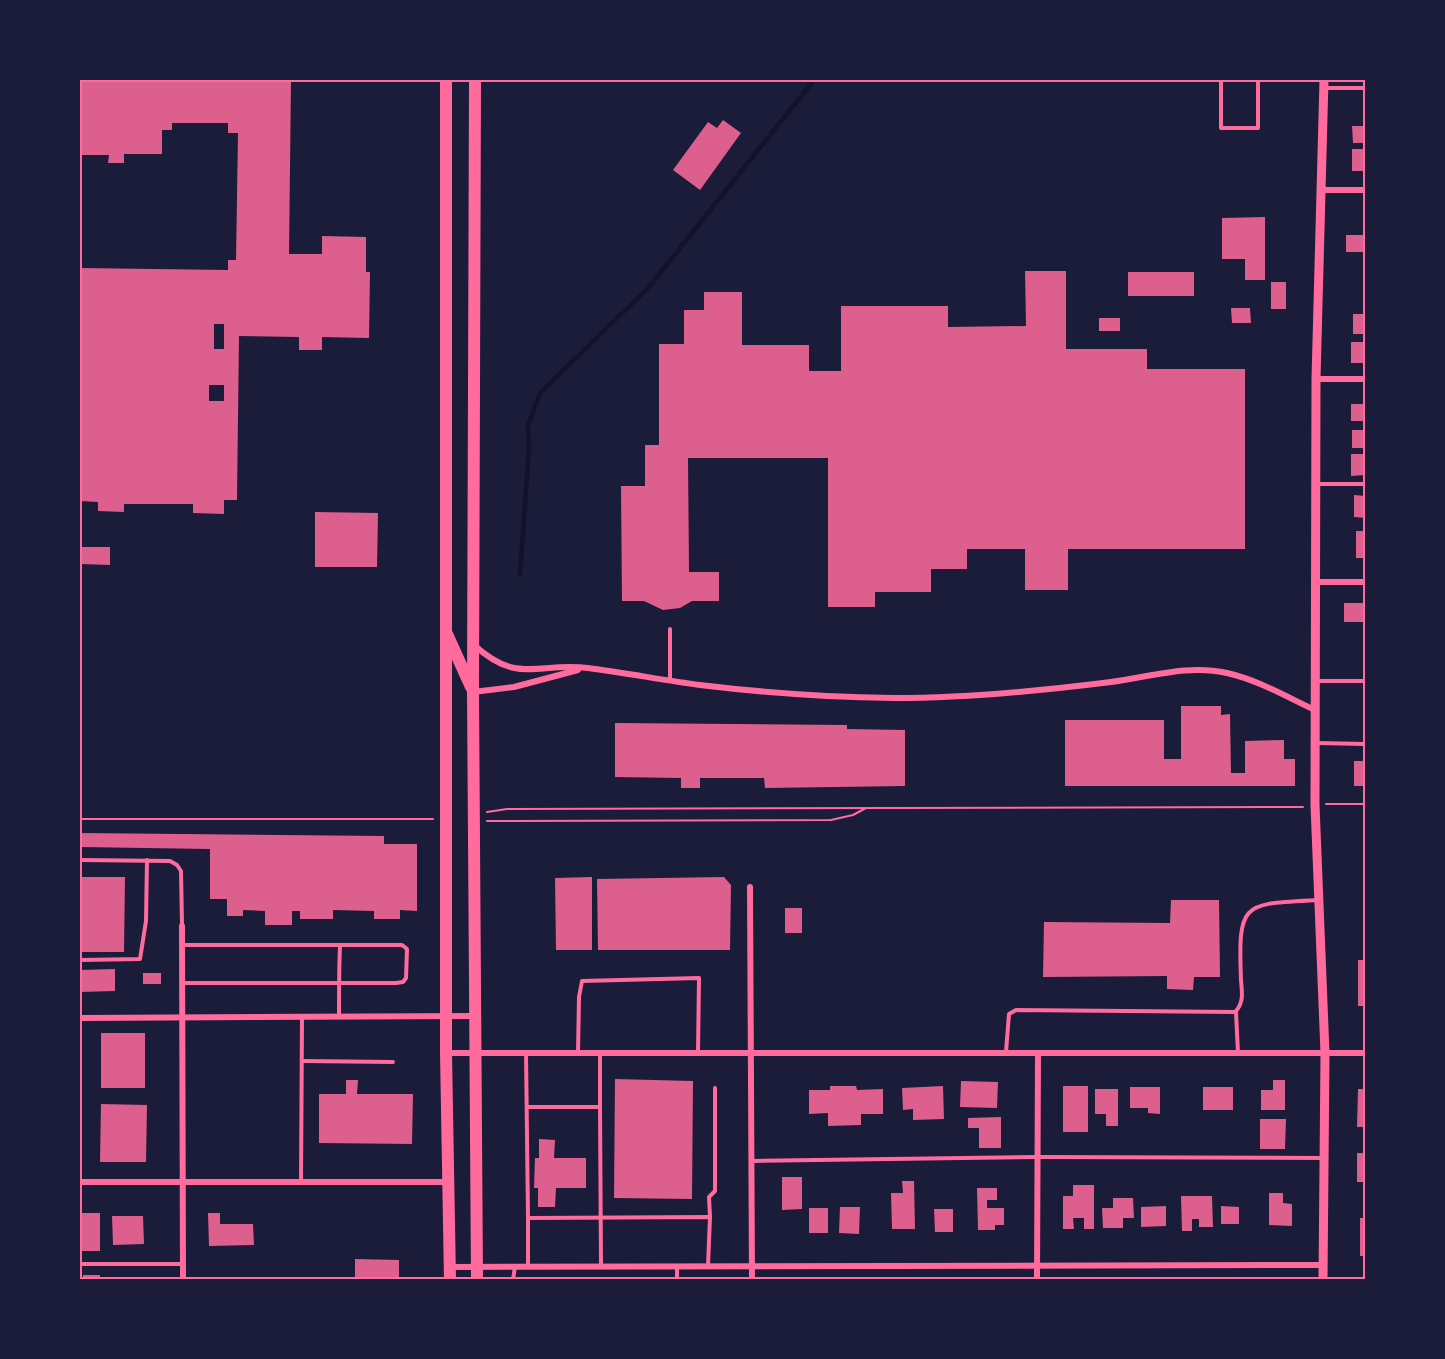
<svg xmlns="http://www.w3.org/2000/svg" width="1445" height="1359" font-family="'Roboto Serif',serif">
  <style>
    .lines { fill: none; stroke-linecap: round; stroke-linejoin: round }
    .stream { stroke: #12122b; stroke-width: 4.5 }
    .building { fill: #dd5f8e; fill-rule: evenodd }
    .path { stroke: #ff6b9d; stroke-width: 2 }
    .service { stroke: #ff6b9d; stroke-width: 4 }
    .minor { stroke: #ff6b9d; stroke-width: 6 }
    .tertiary { stroke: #ff6b9d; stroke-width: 9 }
    .trunk { stroke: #ff6b9d; stroke-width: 12 }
    .neatline { fill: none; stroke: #ff6b9d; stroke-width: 2 }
  </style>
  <rect width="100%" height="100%" fill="#1b1b3a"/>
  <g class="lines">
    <polyline class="stream" points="520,574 529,449 528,425 540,393 649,287 814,80"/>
  </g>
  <g class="building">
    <path d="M80,80H291L289,254H322V236L366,237V272H370L369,338L322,337V350H299V337L239,336L237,500H224V514L193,513V504H124V512L98,511V502L80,501V268L228,270V260H236L238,133H228V123H172V130H162V154H124V163H108L109,155H80ZM214,324H224V349H214ZM209,385H224V401H209Z"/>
    <polygon points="723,120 741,133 700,190 673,170 708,122 717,128"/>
    <polygon points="1352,126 1366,126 1366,143 1353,143"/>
    <rect x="1352" y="149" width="14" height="22"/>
    <polygon points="1265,217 1265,280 1245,280 1245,259 1222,259 1222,218"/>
    <rect x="1346" y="235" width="20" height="17"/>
    <polygon points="1025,271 1066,271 1066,349 1147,349 1147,369 1245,369 1245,549 1068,549 1068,590 1025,590 1025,549 967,549 967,569 931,569 931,592 875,592 875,607 828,607 828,458 688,458 689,572 719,572 719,601 692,601 680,608 663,610 644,601 622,601 621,486 645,486 645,445 659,445 659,344 684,344 684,310 704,310 704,292 742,292 742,345 809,345 809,371 841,371 841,306 948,306 948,327 1026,326"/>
    <rect x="1128" y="272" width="66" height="24"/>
    <rect x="1271" y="282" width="15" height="27"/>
    <polygon points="1231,308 1250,308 1251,323 1232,323"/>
    <rect x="1353" y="314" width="13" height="20"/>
    <rect x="1099" y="318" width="21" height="13"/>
    <rect x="1351" y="342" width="15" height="21"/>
    <rect x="1351" y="404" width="15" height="17"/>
    <rect x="1352" y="430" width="14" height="18"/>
    <polygon points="1351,454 1366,454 1366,475 1351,476"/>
    <polygon points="1354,495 1366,496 1366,518 1354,517"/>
    <polygon points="315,512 378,513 377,567 315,567"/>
    <rect x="1356" y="531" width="10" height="27"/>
    <polygon points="80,547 110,547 110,565 80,564"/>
    <rect x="1344" y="603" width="22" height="19"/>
    <polygon points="1181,706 1221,706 1221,715 1230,714 1231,773 1245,773 1245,741 1284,740 1284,759 1295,759 1295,786 1065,786 1065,720 1164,720 1164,759 1181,759"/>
    <polygon points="615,723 847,725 847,729 905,730 905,786 765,788 764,778 700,778 700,788 681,788 681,778 615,777"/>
    <rect x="1354" y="761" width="12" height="25"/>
    <polygon points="80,833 384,836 384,844 417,844 417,911 400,910 400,919 374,919 374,911 333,910 333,919 300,919 300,911 292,911 292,925 265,925 265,911 243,910 243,916 227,916 227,899 210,899 210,849 80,847"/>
    <polygon points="80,877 125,877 124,952 80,952"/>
    <polygon points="592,877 592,950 556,950 555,878"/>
    <polygon points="724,877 731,885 730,950 598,950 597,879"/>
    <polygon points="1171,900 1219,900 1220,977 1194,977 1193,990 1167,989 1167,976 1043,977 1044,922 1170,923"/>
    <rect x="785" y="908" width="17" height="25"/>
    <rect x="1358" y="960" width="8" height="46"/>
    <polygon points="115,969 115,991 80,992 80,970"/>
    <rect x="143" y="973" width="18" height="11"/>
    <rect x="101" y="1033" width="44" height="55"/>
    <polygon points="615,1079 693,1081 692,1199 614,1198"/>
    <polygon points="346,1080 358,1080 357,1094 413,1094 412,1144 319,1143 319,1094 346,1094"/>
    <polygon points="1273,1080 1285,1080 1285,1110 1261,1110 1261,1090 1273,1090"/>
    <polygon points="961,1081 998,1082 997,1108 960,1107"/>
    <polygon points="830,1086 856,1086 857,1090 883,1089 883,1114 861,1114 861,1125 828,1126 828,1113 809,1114 809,1090 830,1090"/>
    <polygon points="943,1086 944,1119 913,1120 913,1109 903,1110 902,1088"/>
    <rect x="1063" y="1086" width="25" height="46"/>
    <polygon points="1130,1087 1160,1087 1160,1114 1148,1113 1148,1108 1130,1108"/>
    <rect x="1203" y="1087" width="30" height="23"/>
    <polygon points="1095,1089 1118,1089 1118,1126 1106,1126 1106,1114 1095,1114"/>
    <polygon points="1358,1089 1366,1089 1366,1127 1357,1127"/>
    <polygon points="101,1104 147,1105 146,1162 100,1162"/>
    <polygon points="1001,1117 1001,1148 979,1148 979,1128 968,1128 968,1118"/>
    <polygon points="1260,1119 1286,1119 1285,1149 1260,1149"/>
    <polygon points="539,1139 555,1140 554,1158 586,1158 586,1188 556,1188 555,1207 538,1207 538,1188 534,1188 535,1158 539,1158"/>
    <rect x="1357" y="1153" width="9" height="29"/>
    <polygon points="782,1177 802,1177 802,1209 782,1210"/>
    <polygon points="902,1181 914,1181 915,1229 892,1229 891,1193 903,1193"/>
    <polygon points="1073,1185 1094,1185 1094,1229 1084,1229 1084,1218 1073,1218 1074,1229 1063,1229 1063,1196 1073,1196"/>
    <polygon points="977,1188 997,1188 997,1200 987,1200 987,1208 1004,1208 1004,1225 995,1225 995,1230 978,1230"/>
    <polygon points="1269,1193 1283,1193 1283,1203 1292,1204 1292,1226 1269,1225"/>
    <polygon points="1181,1196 1212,1196 1213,1227 1199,1227 1199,1219 1192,1219 1192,1231 1182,1231"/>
    <polygon points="1113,1198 1133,1198 1134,1218 1123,1218 1123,1228 1103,1228 1102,1208 1113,1208"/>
    <polygon points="1166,1206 1166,1226 1141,1227 1141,1207"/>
    <polygon points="1221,1206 1239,1207 1239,1224 1221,1224"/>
    <polygon points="840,1207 860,1207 859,1234 839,1233"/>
    <rect x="809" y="1208" width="19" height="25"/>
    <polygon points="934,1209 953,1209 953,1232 935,1232"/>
    <rect x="80" y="1213" width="20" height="38"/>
    <polygon points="208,1213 220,1213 220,1224 253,1224 254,1245 209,1246"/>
    <polygon points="112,1216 143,1216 144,1244 113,1245"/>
    <rect x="1360" y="1218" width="6" height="38"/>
    <polygon points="355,1259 399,1260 399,1280 355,1280"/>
    <rect x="83" y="1275" width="17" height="5"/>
  </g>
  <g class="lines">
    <g class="path">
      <polyline points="1326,804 1366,804"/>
      <polyline points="487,812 507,809 1303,807"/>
      <polyline points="80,819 433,819"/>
      <polyline points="487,821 831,820 853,815 866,808"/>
    </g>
    <g class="service">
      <polyline points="1221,80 1221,128 1258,128 1258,80"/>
      <polyline points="1324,88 1366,88"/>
      <polyline points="1316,484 1366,484"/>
      <polyline points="670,680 670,629"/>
      <polyline points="1315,681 1366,681"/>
      <polyline points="1316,743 1366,744"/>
      <polyline points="80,860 170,861 177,865 181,871 182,925"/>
      <polyline points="182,945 340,945"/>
      <polyline points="80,960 140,959 146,921 147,860"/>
      <path d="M182,983H396L403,982L406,978L407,949L402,945H340C339,969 339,993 339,1016"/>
      <path d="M1236,1011C1244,1002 1242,992 1241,980C1238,901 1242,904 1318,900"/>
      <polyline points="1006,1052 1009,1014 1016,1010 1236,1012 1238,1053"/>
      <polyline points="526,1053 528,1218"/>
      <polyline points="578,1053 579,997 582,981 699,978 698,1053"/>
      <polyline points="600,1053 600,1107"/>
      <polyline points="302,1061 393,1062"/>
      <polyline points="80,1079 80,1018"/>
      <polyline points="527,1107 600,1107 601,1266"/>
      <polyline points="752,1161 1038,1157 1323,1158"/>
      <polyline points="301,1181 302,1017"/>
      <polyline points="710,1217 709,1197 715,1191 715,1088"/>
      <polyline points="80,1264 183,1264"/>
      <polyline points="528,1266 528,1218 710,1217 708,1266"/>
      <polyline points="677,1267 677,1280"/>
      <polyline points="513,1280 515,1266"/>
    </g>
    <g class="minor">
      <polyline points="1323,190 1366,190"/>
      <polyline points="1316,379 1366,379"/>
      <polyline points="1315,582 1366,582"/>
      <path d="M474,645C518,685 537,662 588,668C626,673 663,680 700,685C765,693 829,697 894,698C967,698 1039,691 1111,682C1150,677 1188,664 1227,673C1258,680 1287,697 1315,710"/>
      <polyline points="473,692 514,687 578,670"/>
      <polyline points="750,887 752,1280"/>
      <polyline points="182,926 183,1280"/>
      <polyline points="80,1018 474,1016"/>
      <polyline points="446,1053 1366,1053"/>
      <polyline points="80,1182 448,1182"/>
      <polyline points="450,1267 1323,1265"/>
      <polyline points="1037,1280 1038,1053"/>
    </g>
    <polyline class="tertiary" points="1323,1280 1325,1053 1315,805 1316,379 1324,80"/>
    <g class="trunk">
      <polyline points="446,80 446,1053 450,1280"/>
      <polyline points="475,80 473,692 477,1280"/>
      <polyline points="447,634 471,687"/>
    </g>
  </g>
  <rect width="1445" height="1359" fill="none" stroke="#1b1b3a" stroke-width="162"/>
  <rect x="81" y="81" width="1283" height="1197" class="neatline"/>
</svg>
